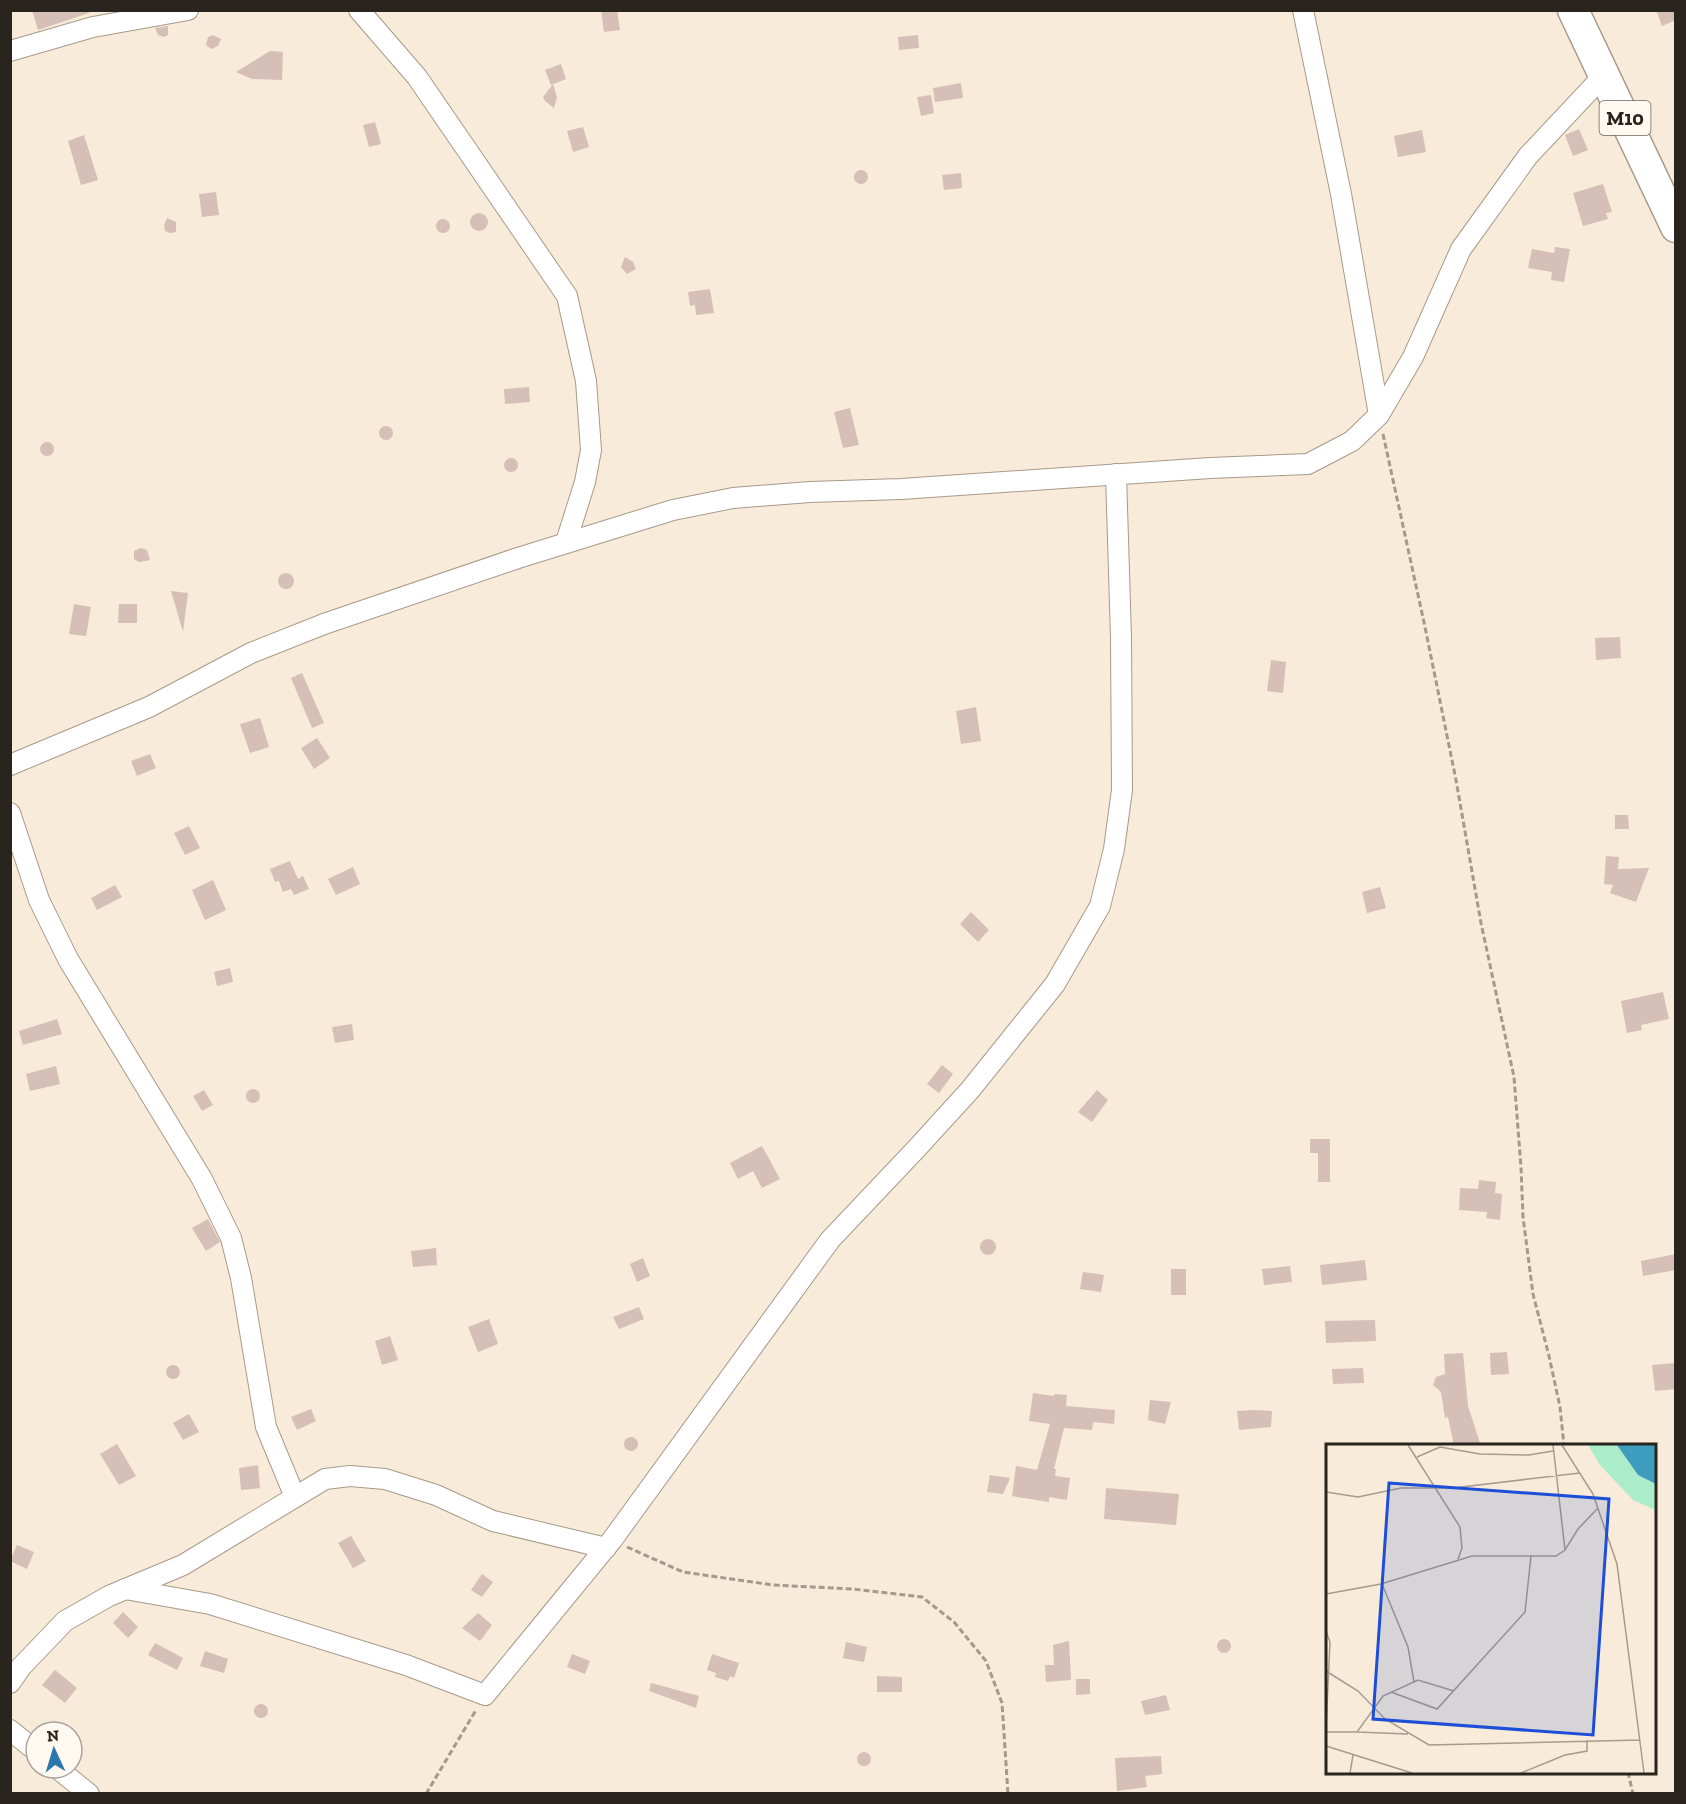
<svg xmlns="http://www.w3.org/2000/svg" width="1686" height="1804" font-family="'Zilla Slab',serif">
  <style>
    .building { fill: #d5bfb7 }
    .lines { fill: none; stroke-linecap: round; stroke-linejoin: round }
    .street-casing { stroke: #a79a8a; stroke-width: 22 }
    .primary-casing { stroke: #a79a8a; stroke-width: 33 }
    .path { stroke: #a39a8d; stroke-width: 3; stroke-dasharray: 6 3; stroke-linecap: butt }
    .street { stroke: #fff; stroke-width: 20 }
    .primary { stroke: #fff; stroke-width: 30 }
    .labels { text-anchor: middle; stroke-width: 5; stroke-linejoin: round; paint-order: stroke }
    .shield { fill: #fff9f2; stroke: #69645e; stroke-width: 1.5 }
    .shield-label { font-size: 20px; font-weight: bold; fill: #29241e }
    .inset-road { fill: none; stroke: #a59b8e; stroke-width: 1.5 }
    .view { fill: #1d4ed8; fill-opacity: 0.15; stroke: #1d4ed8; stroke-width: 3 }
    .inset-edge { fill: none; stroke: #29241e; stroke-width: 3 }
  </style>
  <rect width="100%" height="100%" fill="#f8ebd9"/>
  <g class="building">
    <polygon points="32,10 89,10 89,13 38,30"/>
    <polygon points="601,10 617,10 620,30 604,32"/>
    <polygon points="1656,10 1676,10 1676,20 1662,26"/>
    <polygon points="168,26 168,35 164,37 158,35 155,28"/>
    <polygon points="213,35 221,39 218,46 211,49 206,45 208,37"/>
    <polygon points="918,35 919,48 899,50 898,37"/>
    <polygon points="270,51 283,52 282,80 252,79 236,72"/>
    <polygon points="561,64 566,79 551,85 545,70"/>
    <polygon points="961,83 963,98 935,102 933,88"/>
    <polygon points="553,84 557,97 554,108 545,101 543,97"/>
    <polygon points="931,95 934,113 921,116 917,97"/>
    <polygon points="375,122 381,144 369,147 363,125"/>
    <polygon points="583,127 589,147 573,152 567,131"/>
    <polygon points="1579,129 1588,150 1573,156 1565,135"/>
    <polygon points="1422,130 1426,152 1398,157 1394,136"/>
    <polygon points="84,135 98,180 81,185 68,141"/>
    <circle cx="861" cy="177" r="7"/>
    <polygon points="961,173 962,188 944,190 942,175"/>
    <polygon points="1603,184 1612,212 1606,213 1608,219 1583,226 1573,193"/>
    <polygon points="216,192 219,215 202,217 199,194"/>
    <circle cx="479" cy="222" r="9"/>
    <polygon points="167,218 176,222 176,232 170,233 165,231 164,225"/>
    <circle cx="443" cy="226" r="7"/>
    <polygon points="1555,247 1570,249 1564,282 1551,280 1552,272 1528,268 1532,249 1554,253"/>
    <polygon points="625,257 633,262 636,269 627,274 621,267"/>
    <polygon points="710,289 714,313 696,315 695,305 690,306 688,292"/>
    <polygon points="529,387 530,402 505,404 504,389"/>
    <polygon points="850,408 859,445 843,448 834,412"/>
    <circle cx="386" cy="433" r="7"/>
    <circle cx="47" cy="449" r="7"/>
    <circle cx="511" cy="465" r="7"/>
    <polygon points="141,548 147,550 150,560 139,562 134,559 134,551"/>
    <circle cx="286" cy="581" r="8"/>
    <polygon points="171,591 188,593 183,632"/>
    <polygon points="74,604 91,607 86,636 69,634"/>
    <polygon points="119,604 137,604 137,623 118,623"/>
    <polygon points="1620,637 1621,658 1596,660 1595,638"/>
    <polygon points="1271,660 1286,662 1283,693 1267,691"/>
    <polygon points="302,673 324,723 312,728 291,678"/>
    <polygon points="976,707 981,741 961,744 956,711"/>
    <polygon points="260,718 269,747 250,753 240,724"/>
    <polygon points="317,738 330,758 314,769 301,748"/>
    <polygon points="150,754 156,768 137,776 131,761"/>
    <polygon points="1615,815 1628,815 1629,829 1615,829"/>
    <polygon points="189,826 200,848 185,855 174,833"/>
    <polygon points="1606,856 1619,857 1618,869 1649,868 1636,902 1610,893 1613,885 1604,884"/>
    <polygon points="290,861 298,879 303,876 309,889 294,895 291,889 283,892 279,881 275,882 270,869"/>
    <polygon points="353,867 360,884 336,895 328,879"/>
    <polygon points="213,880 226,910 205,920 192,890"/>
    <polygon points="115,885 122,897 97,910 91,898"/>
    <polygon points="1380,887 1386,908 1367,913 1362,892"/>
    <polygon points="971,912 989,930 978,942 960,924"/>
    <polygon points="230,968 233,982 217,986 214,972"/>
    <polygon points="1663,992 1669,1019 1641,1025 1642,1030 1627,1033 1621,1001"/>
    <polygon points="57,1019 62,1034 23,1045 19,1031"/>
    <polygon points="352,1024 354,1040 335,1043 332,1027"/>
    <polygon points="942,1065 953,1074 939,1093 927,1084"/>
    <polygon points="56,1066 60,1084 30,1091 26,1074"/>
    <circle cx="253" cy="1096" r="7"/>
    <polygon points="204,1090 213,1105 202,1111 193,1096"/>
    <polygon points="1097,1090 1108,1100 1092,1122 1078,1112"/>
    <polygon points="1310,1139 1330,1139 1330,1182 1318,1182 1318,1153 1310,1153"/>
    <polygon points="762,1146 780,1179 762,1188 753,1171 738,1179 730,1163"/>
    <polygon points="1479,1180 1496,1182 1495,1193 1502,1194 1500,1220 1486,1218 1487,1212 1459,1210 1460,1188 1478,1189"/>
    <polygon points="208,1219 220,1242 206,1251 192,1228"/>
    <circle cx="988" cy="1247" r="8"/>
    <polygon points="436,1248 437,1265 413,1267 411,1251"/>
    <polygon points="1676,1254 1676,1270 1643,1276 1641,1261"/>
    <polygon points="643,1258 650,1276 637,1282 630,1264"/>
    <polygon points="1365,1260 1367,1280 1322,1285 1320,1265"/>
    <polygon points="1290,1266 1292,1282 1264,1285 1262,1269"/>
    <rect x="1171" y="1269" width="15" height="26"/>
    <polygon points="1083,1272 1104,1275 1101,1292 1080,1289"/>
    <polygon points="639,1307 644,1319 619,1329 613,1317"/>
    <polygon points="489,1319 498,1344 478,1352 468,1327"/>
    <polygon points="1375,1320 1376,1341 1326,1343 1325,1321"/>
    <polygon points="390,1336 398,1360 382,1365 375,1341"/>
    <polygon points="1507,1352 1509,1374 1491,1375 1490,1353"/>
    <polygon points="1463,1353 1468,1406 1481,1446 1454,1446 1448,1417 1445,1418 1441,1392 1433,1385 1436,1377 1445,1374 1444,1354"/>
    <polygon points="1676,1363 1676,1389 1655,1391 1652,1365"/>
    <circle cx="173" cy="1372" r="7"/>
    <polygon points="1363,1368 1364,1383 1333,1384 1332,1369"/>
    <polygon points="1033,1393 1054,1396 1054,1394 1067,1395 1066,1406 1115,1410 1114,1424 1093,1422 1092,1430 1064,1428 1054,1469 1056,1469 1055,1476 1070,1478 1067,1500 1049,1497 1049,1502 1012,1496 1016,1466 1037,1470 1050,1424 1029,1421"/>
    <polygon points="1150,1400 1171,1402 1165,1424 1148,1420"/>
    <polygon points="311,1409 316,1421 297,1430 291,1417"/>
    <polygon points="1254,1410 1272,1411 1271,1427 1239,1430 1237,1411"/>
    <polygon points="189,1414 199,1432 183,1440 173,1423"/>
    <circle cx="631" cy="1444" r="7"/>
    <polygon points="117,1444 136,1476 119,1485 100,1454"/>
    <polygon points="258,1465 260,1488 241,1490 239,1468"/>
    <polygon points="990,1475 1010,1478 1003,1494 987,1492"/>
    <polygon points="1106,1488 1179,1494 1176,1525 1104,1519"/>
    <polygon points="351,1536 366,1561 353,1568 338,1543"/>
    <polygon points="17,1545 34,1552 27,1569 10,1561"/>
    <polygon points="482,1574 493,1582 482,1597 471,1590"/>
    <polygon points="123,1612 138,1627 128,1638 113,1623"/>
    <polygon points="478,1613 492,1625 480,1641 462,1628"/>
    <circle cx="1224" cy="1646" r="7"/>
    <polygon points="1069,1641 1071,1680 1046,1682 1045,1665 1054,1665 1053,1645"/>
    <polygon points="846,1642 867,1647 864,1662 843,1658"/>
    <polygon points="155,1643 183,1658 177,1670 148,1655"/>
    <polygon points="205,1651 228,1659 224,1673 200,1666"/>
    <polygon points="572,1654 590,1661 585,1674 567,1667"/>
    <polygon points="712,1654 739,1663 734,1678 730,1676 728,1681 715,1677 716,1673 707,1670"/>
    <polygon points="55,1670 77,1688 65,1703 42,1685"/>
    <polygon points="877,1676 902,1677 902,1692 877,1692"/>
    <polygon points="1076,1679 1090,1679 1090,1694 1076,1695"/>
    <polygon points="651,1683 699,1696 696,1708 649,1691"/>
    <polygon points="1166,1695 1170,1710 1145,1715 1141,1701"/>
    <circle cx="261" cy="1711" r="7"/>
    <circle cx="864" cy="1759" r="7"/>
    <polygon points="1161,1756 1162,1774 1145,1776 1147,1787 1117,1791 1115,1758"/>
  </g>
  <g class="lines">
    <g class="street-casing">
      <g id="street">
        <polyline points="359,10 417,77 567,296 586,381 591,450 585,482 566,542"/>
        <polyline points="1303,10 1341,194 1379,415"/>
        <polyline points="10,51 93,27 188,10"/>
        <polyline points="10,765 149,707 251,653 324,624 518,558 673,510 733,498 810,492 901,489 1210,468 1308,464 1352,441 1379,415 1413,357 1461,249 1528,156 1605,74"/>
        <polyline points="10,813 39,900 68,959 202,1179 231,1238 241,1278 266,1427 295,1497"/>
        <polyline points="125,1589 210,1604 406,1665 485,1695 612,1540 830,1240 918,1147 970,1090 1055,984 1100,906 1114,849 1122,790 1121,638 1116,474"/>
        <polyline points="10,1683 21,1667 65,1621 109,1596 183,1565 325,1479 350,1476 385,1479 436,1495 493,1521 606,1548"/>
        <polyline points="10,1730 36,1751"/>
        <polyline points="57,1768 89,1794"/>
      </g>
    </g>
    <g class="primary-casing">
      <polyline id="primary" points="1573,10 1676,227"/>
    </g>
    <g class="path">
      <polyline points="1383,434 1425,627 1456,780 1481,923 1514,1077 1521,1167 1523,1217 1533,1294 1549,1356 1560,1407 1564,1446"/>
      <polyline points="627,1547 683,1572 773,1585 853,1589 922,1597 954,1622 986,1661 1002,1703 1008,1794"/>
      <polyline points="1628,1772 1633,1794"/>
      <polyline points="426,1794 476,1710"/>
    </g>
    <use href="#street" class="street"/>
    <use href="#primary" class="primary"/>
  </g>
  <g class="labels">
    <rect class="shield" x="1599.5" y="101" width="51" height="34" rx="4.5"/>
    <g class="shield-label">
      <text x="1625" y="125">M10</text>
    </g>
  </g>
  <g transform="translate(1326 1444)">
    <rect width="330" height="330" fill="#f8ebd9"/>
    <path d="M262,1H291L312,31L330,40V66L307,56L274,21Z" fill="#abedcb"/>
    <path d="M291,1H330V40L312,31Z" fill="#3e9cbe"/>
    <path class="inset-road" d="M82,1L134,83L136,104L132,115M227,1L239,106M236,1L267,50L291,120L318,329M91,13L114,3L154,10L203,11L227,7M0,48L32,53L75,44H127L254,29M56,140L82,203L88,238M0,150L55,140L146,112H230L239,106L252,85L272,64M0,187L4,198L0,284M0,227L32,247L59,275L103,301L314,296M65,248L111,265L199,168L205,112M0,288H31L57,252L92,236L128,247M31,288L82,290M0,302L86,329M24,329L27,311M195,329L239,311L261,307V296"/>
    <path class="view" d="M63,39L283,55L267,291L47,275Z"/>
    <rect width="330" height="330" class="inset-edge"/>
  </g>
  <rect width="1686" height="1804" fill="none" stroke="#29241e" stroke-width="24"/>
  <g transform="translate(54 1750) rotate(356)"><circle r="28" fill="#fff9f2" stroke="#a9a49d" stroke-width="1.5"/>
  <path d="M0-4.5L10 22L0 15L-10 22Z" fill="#2f77ab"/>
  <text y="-9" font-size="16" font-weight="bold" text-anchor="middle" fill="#29241e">N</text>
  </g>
</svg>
